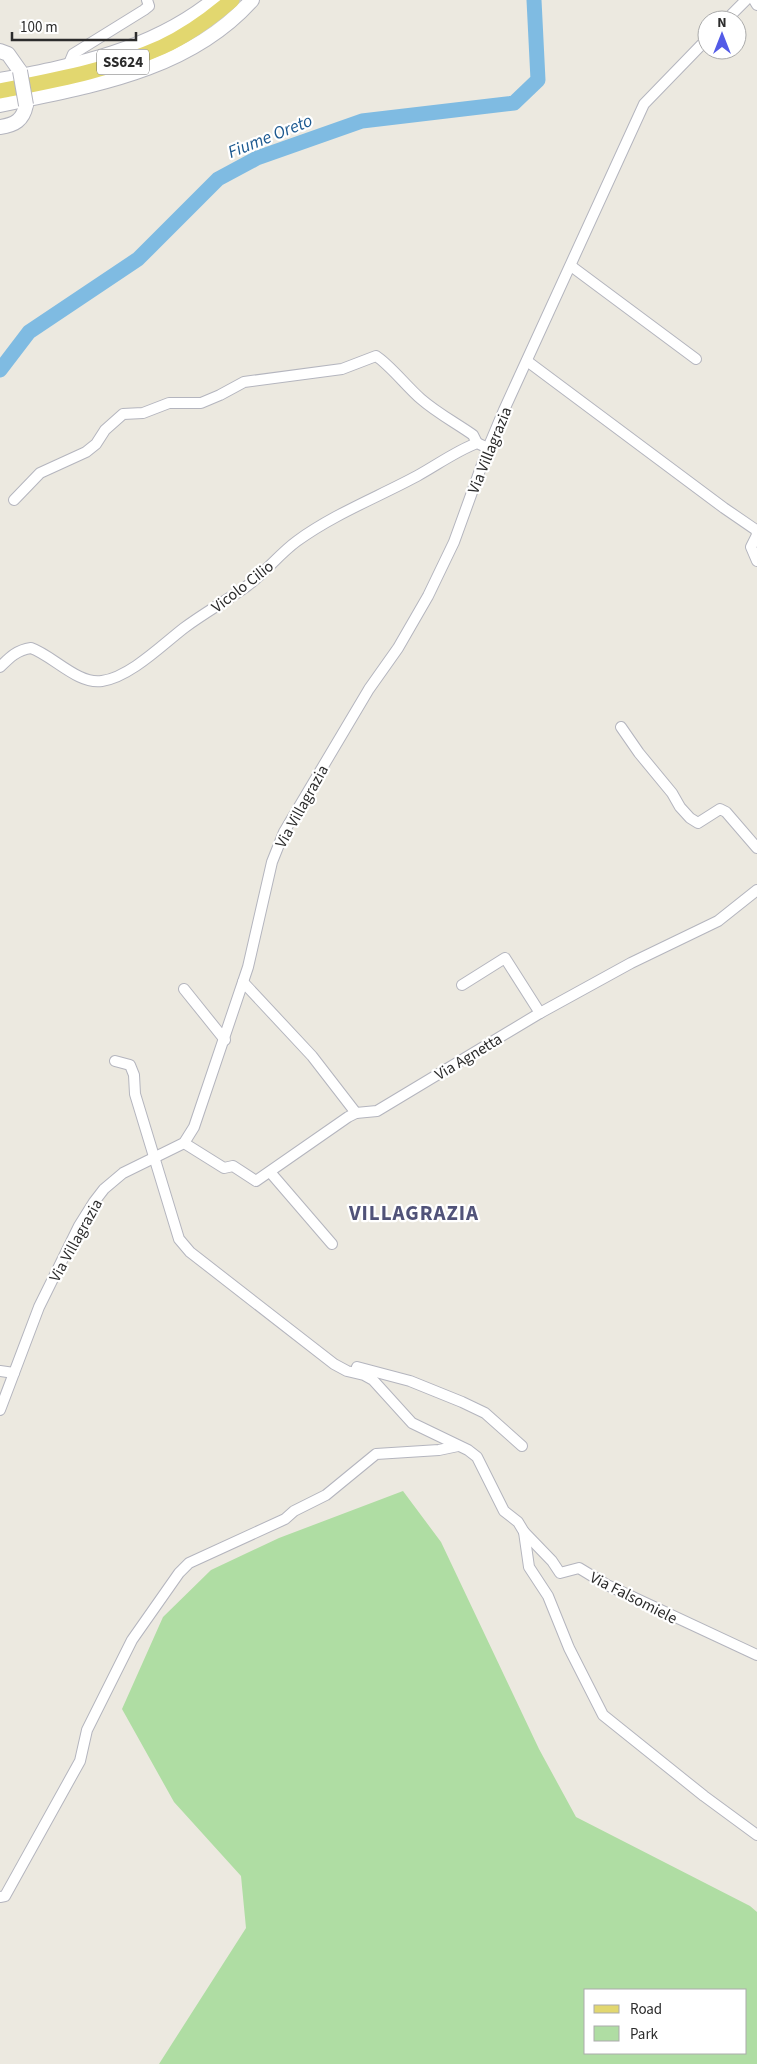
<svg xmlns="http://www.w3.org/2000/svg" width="757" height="2064" font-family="'Source Sans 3',sans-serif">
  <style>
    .green { fill: #afdda3; fill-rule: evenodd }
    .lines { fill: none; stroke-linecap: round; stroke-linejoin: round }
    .river { stroke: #7fbbe2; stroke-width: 15 }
    .street-casing { stroke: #b4b5be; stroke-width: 12 }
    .secondary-casing { stroke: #b4b5be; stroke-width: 16 }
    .primary-casing { stroke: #c8c8c8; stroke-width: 18 }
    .street { stroke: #fff; stroke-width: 10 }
    .secondary { stroke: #fff; stroke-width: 14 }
    .primary { stroke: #e2d76f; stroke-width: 15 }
    .secondary-bridge-casing { stroke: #b4b5be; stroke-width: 16; stroke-linecap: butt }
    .secondary-bridge { stroke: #fff; stroke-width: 14 }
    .labels { text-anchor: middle; stroke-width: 4.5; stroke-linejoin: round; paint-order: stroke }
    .shield { fill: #fff; stroke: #6b6b6b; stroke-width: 1 }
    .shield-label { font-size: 15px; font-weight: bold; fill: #2c2c2c }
    .street-label { font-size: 16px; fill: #2c2c2c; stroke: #fff }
    .water-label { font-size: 18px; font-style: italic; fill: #1c5990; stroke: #fff }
    .district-label { font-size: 21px; font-weight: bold; letter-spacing: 1px; fill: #515379; stroke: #fff }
  </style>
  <rect width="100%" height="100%" fill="#ece9e0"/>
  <path class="green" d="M403,1491L441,1542L539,1749L576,1817L750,1906L757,1912V2064H159L246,1928L241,1876L174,1802L122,1709L163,1617L211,1570L279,1538ZM586,1990H746V2053H586Z"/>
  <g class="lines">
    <polyline class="river" points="0,370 29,332 138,259 218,179 257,158 362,121 514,103 538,80 534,0"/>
    <g class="street-casing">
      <g id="street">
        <polyline points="754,0 757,5"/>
        <polyline points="726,20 746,0"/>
        <polyline points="68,66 73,54 144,10 149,6 147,0"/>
        <polyline points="571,266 696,359"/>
        <polyline points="527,361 724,508 756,530 757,534"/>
        <path d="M14,500L40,473L86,452L96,444L105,430L123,414L143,413L169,403H201L220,395L244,382L342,369L376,356C390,365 407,387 421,399C437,413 456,423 473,435L477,443"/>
        <polyline points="757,535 751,547 757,561"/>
        <path d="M0,667C10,657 17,650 31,648C52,655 78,685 102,681C130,677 162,645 184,628C204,613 226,601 247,586C265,573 279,554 297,541C334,514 378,497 417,476C437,465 456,451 477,443L488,448"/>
        <polyline points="621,727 639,753 672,793 680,807 690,818 698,823 720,809 726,812 757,848"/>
        <polyline points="243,982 312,1056 356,1113"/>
        <polyline points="462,985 505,958 540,1013"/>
        <polyline points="184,989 225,1040"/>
        <polyline points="115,1061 130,1065 134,1075 135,1094 179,1239 190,1252 334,1364 347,1371 364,1375 373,1380 412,1423 468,1450 477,1457 504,1511 518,1522 524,1532 529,1567 548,1596 569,1648 603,1715 704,1796 757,1835"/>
        <polyline points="184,1143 224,1168 233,1166 256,1181 348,1117 356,1113 377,1111 540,1013 631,963 718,921 757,890"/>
        <polyline points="270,1172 332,1244"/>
        <polyline points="356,1370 357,1367 410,1381 462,1402 485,1413 522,1446"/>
        <polyline points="0,1371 14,1373"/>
        <polyline points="0,1410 39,1307 79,1226 94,1202 104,1189 123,1173 184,1143 194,1127 248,967 272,862 284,832 369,689 398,648 428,596 454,542 488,448 504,410 644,104 707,39"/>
        <polyline points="524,1532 552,1561 560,1573 579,1568 607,1585 757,1655"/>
        <polyline points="0,1897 5,1896 80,1761 87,1730 132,1640 179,1573 189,1563 285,1519 294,1511 326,1495 376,1454 439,1450 458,1446"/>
      </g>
    </g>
    <g class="secondary-casing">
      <g id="secondary">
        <polyline points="0,51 8,54 20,71"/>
        <path d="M0,80C77,65 152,50 214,0"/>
        <path d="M0,105C89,86 188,72 252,0"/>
        <path d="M0,127C15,125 23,120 26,105"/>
      </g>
    </g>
    <g class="primary-casing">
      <path id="primary" d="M0,91C55,80 111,70 162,47C188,35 211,18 232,0"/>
    </g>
    <use href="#street" class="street"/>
    <use href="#secondary" class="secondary"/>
    <use href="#primary" class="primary"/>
    <g class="secondary-bridge-casing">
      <polyline id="secondary-bridge" points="20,71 26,105"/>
    </g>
    <use href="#secondary-bridge" class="secondary-bridge"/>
  </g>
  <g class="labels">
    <rect class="shield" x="97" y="49.5" width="52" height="25" rx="4"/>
    <g class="shield-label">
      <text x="123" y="67">SS624</text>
    </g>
    <g class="street-label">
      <text transform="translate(489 450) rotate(-68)" y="6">Via Villagrazia</text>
      <text transform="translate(242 586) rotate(-38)" y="6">Vicolo Cilio</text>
      <text transform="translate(301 806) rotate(-61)" y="6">Via Villagrazia</text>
      <text transform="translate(468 1056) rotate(-31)" y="6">Via Agnetta</text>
      <text transform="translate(75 1240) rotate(-61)" y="6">Via Villagrazia</text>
      <text transform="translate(634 1597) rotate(27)" y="6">Via Falsomiele</text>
    </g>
    <g class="water-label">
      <text transform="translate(270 136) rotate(-22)" y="6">Fiume Oreto</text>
    </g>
    <g class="district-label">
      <text x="414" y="1220">VILLAGRAZIA</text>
    </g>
  </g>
  <rect x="584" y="1989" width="162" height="65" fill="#ffffff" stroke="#ababab"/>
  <rect x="594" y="2005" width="25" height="8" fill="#e2d76f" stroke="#ababab"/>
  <text x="630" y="2014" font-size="15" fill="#2c2c2c">Road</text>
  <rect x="594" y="2026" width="25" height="15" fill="#afdda3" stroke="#ababab"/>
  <text x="630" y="2039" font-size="15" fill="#2c2c2c">Park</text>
  <g transform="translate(722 35)"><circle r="24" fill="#ffffff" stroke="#ababab"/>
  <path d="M0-4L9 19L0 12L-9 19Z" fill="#535be7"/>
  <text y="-8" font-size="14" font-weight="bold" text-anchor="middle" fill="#2c2c2c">N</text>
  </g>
  <path d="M12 32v8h124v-8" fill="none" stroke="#2c2c2c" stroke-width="2.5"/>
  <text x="20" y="32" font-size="15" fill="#2c2c2c" stroke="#ffffff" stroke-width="4" paint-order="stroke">100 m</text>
</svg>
